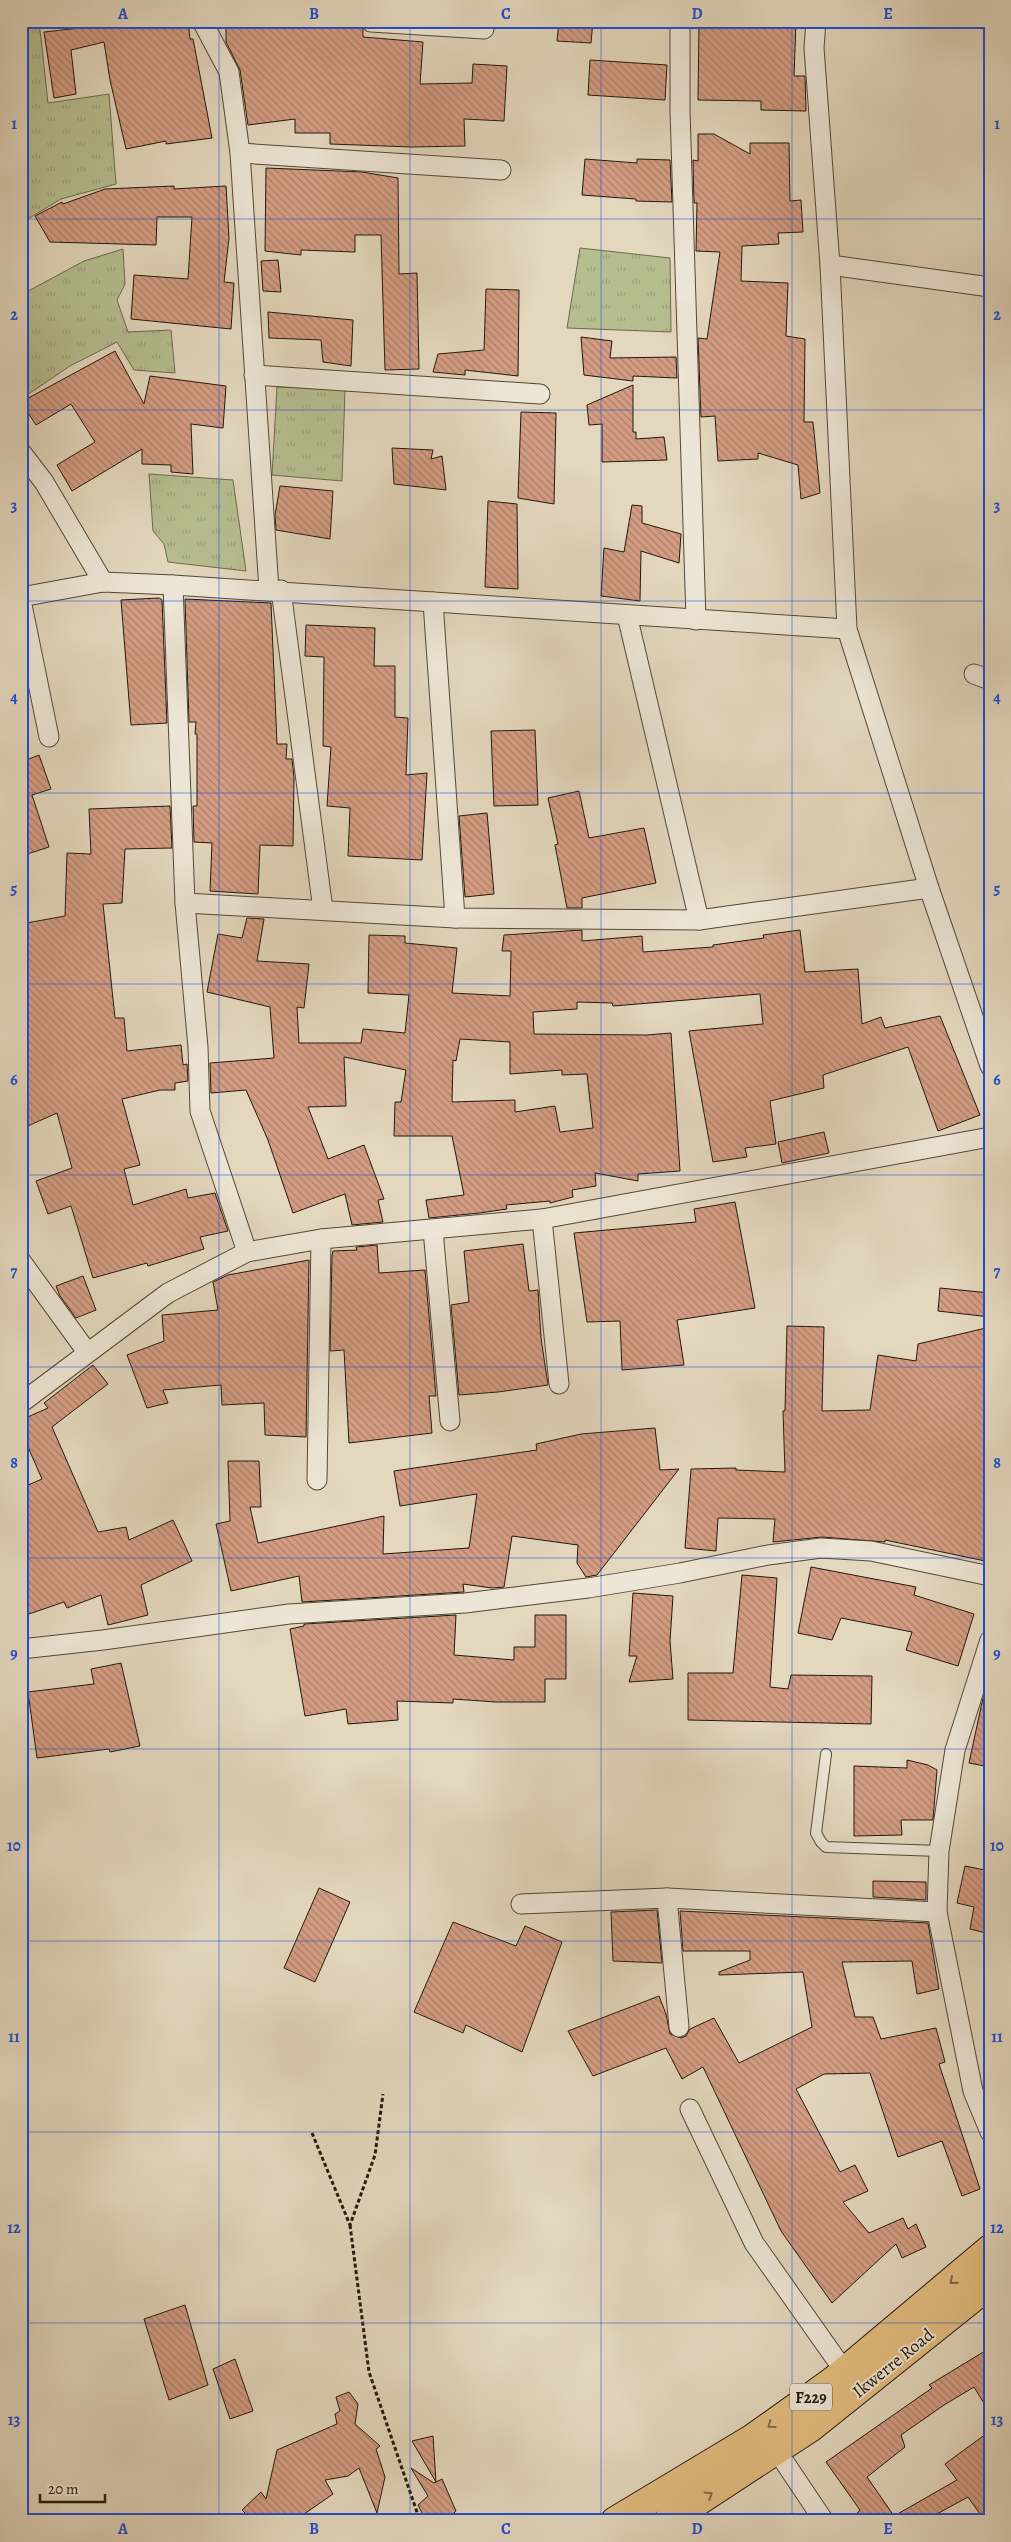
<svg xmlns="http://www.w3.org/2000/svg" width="1011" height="2542" font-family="Alegreya,serif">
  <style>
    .grass { fill: url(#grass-tufts); stroke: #6c6b4e }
    .building { fill: url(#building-back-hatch); stroke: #23180c; fill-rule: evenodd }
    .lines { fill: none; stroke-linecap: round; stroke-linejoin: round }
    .service-casing { stroke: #534838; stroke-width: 12 }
    .minor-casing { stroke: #534838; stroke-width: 21 }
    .primary-casing { stroke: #23180c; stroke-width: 30 }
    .path { stroke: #23180c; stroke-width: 3; stroke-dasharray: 4 2.5; stroke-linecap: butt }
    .service { stroke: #ede5d5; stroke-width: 10 }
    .minor { stroke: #ede5d5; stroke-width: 19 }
    .primary { stroke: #e2bc7f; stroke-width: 28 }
    .oneway { stroke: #826a46 }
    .grid { fill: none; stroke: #1d4ed8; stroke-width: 1; stroke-opacity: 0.55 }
    .labels { text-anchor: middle; stroke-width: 4; stroke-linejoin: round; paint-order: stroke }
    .shield { fill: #ede5d5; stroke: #605648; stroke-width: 1 }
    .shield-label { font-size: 16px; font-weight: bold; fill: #23180c }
    .street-label { font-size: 18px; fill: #23180c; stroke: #ede5d5 }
    .neatline { fill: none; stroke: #1d4ed8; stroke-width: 2 }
    .grid-label { font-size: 16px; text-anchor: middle; font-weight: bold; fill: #1d4ed8 }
  </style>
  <defs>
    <pattern id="grass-tufts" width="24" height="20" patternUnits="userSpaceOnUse" patternTransform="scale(1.25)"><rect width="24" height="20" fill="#b6be90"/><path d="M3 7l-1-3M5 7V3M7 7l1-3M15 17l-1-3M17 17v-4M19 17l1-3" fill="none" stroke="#9ca37b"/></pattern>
    <pattern id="building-back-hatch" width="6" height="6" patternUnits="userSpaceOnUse" patternTransform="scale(1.25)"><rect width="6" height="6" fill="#d49d83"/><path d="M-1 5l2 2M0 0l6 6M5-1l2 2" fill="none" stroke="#ac7f6a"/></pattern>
  </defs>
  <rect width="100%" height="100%" fill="#e3d7be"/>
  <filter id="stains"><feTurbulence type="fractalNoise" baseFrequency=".004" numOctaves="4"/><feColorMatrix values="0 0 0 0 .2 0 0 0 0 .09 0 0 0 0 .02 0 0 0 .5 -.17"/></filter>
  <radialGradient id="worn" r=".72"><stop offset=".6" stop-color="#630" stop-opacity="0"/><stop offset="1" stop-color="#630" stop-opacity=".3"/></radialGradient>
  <g class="grass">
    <polygon points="21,21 39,21 48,103 109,94 116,184 61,199 21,223"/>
    <polygon points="580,248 670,258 671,332 567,328"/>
    <polygon points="123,249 125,284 117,300 128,332 171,330 175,373 134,370 117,342 70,366 21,399 21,295 84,261"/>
    <polygon points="277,387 345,389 342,481 272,475"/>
    <polygon points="149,474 233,480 246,571 168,562 164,544 153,531"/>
  </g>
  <g class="building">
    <polygon points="78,21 188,21 190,39 193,39 212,138 166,144 166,141 126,149 110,80 104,42 71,50 76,94 54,98 44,32 80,28"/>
    <polygon points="226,21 360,21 363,30 363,37 423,42 420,84 472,83 473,64 507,66 504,121 464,119 465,146 412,147 330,144 330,133 295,133 295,119 248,125 240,70 226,42"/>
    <polygon points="559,21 593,21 591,43 557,41"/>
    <polygon points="743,21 796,23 794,76 805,76 806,111 761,110 761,101 698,100 699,24"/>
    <polygon points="590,60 667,65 665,100 588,95"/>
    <polygon points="698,134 714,134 750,154 750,143 789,143 790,201 801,200 803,232 778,233 779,244 742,246 741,281 788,283 786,336 805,339 804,422 813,422 820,493 801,499 798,465 758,453 758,459 718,461 715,416 701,417 698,338 707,339 720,252 696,251 697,203 694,203 693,160 698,161"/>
    <polygon points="585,159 637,163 637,159 670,160 672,202 636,201 636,199 582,195"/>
    <polygon points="266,168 362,172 398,178 399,274 417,273 419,369 385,370 381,235 355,235 355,252 301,250 301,255 265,251"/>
    <polygon points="174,186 174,189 226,186 229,238 224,282 234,283 231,329 131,319 134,275 188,279 192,217 157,217 156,245 50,242 35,216 62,202 63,204 105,189"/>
    <polygon points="278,260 281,292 263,291 261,261"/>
    <polygon points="486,289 519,290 518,376 465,370 465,375 433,372 438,354 484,350"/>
    <polygon points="268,312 353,320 351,366 323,362 321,340 269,338"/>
    <polygon points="581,337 612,341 610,358 676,357 677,378 633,376 633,381 584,375"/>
    <polygon points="115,351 144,404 150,376 226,386 223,428 191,424 193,474 171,472 171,465 142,464 142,449 72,491 57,465 95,442 71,404 36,425 21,402"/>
    <polygon points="633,385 633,432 636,432 636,439 664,437 667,460 602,462 602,424 589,425 587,405"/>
    <polygon points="521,412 556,413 554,504 518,498"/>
    <polygon points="392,448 433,450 431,459 442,456 446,490 394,484"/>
    <polygon points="280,486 333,491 330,539 276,530 275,515"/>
    <polygon points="488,501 517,504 518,589 485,587"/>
    <polygon points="632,505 642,506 642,523 681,534 679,563 641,551 640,601 601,596 604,548 624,552"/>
    <polygon points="159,598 162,600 167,723 131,725 121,600"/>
    <polygon points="185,599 271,603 277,744 287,744 286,759 292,759 294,778 293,846 260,845 258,894 210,891 212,843 194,842 193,806 197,806 197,734 195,734 196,722 189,722"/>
    <polygon points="306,625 375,628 374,666 395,666 395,717 408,718 406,775 427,773 422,860 348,856 350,808 327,806 331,747 323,746 324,657 305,656"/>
    <polygon points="535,730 538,805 494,806 491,731"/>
    <polygon points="39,755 51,789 32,795 49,847 21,856 21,762"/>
    <polygon points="579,791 589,838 644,828 656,883 582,898 582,908 567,908 555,845 558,844 548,798"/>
    <polygon points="170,806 172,848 125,849 122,903 103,904 115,1018 124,1018 127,1051 181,1045 183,1065 187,1064 188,1081 175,1083 175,1090 160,1090 122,1099 140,1165 124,1169 133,1205 186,1189 188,1198 215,1193 228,1231 200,1237 204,1249 148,1266 147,1263 93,1278 71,1206 48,1214 36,1181 72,1168 57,1113 21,1129 21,924 65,916 67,853 91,854 89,809"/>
    <polygon points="487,813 494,894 465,897 459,816"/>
    <path d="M247,918L264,919L257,961L309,964L304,1008L297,1007L299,1043H361L363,1029L405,1033L409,995L368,993L369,935L405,936V943L457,948L452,993L510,996L511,951H502L504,935L582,930V941L642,936L643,952L713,947V945L764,938L763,935L800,930L805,972L858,969L862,1024L881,1017L885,1028L940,1016L980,1115L938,1131L908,1047L823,1075L824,1088L770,1101L776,1144L745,1148L747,1157L713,1162L689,1031L763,1024L760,994L613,1006L612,1003L577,1002V1009L533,1012L534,1034L647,1035L671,1033L680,1171L638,1174V1181L595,1173L596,1186L572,1190L573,1197L550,1203V1201L506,1205L507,1209L479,1213L429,1218L426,1200L464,1195L452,1136H394L395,1102H401L406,1070L344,1057L346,1106L308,1107L328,1159L364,1145L384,1199L378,1200L383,1222L352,1225L345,1194L293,1213L268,1140L246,1090L211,1093L210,1063L274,1058L270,1007L207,992L218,934L242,938ZM460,1039L510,1042V1074L562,1070V1075L587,1074L593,1128L560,1132L555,1106L515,1112V1100L452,1102L453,1060L456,1061Z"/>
    <polygon points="824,1132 829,1153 782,1163 778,1142"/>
    <polygon points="735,1202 755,1308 677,1320 684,1365 622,1370 620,1321 587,1322 574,1233 696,1222 694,1209"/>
    <polygon points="523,1244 529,1291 538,1290 541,1338 548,1385 498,1392 459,1395 451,1305 469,1302 464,1251"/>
    <polygon points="377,1245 379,1273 425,1270 436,1396 429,1396 432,1433 349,1443 344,1350 330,1351 332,1256 333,1251 357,1250 356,1247"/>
    <polygon points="309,1260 306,1437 265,1435 264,1403 222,1405 221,1385 163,1390 168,1403 147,1408 127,1355 164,1341 162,1315 218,1310 213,1282 228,1275"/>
    <polygon points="83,1276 96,1310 76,1318 60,1296 56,1286"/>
    <polygon points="940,1288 990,1293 990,1317 938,1311"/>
    <polygon points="787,1326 824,1327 822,1411 870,1410 878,1355 916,1361 918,1344 990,1327 990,1562 885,1540 885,1542 822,1537 773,1542 775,1519 718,1518 716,1551 685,1548 691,1469 736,1468 736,1470 785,1472 783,1411 785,1411"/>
    <polygon points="93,1365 108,1384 52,1427 98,1532 126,1527 129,1540 173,1520 192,1561 141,1585 148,1615 108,1625 101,1595 67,1608 64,1602 26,1615 21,1602 21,1488 42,1479 21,1431 21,1420 48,1408 44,1403"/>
    <polygon points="655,1428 660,1470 679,1469 597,1575 586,1577 577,1563 578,1545 512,1536 504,1587 492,1588 463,1584 464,1592 302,1602 299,1576 231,1591 216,1524 230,1521 228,1461 259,1461 261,1507 250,1507 258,1543 384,1516 383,1554 469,1548 477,1494 400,1506 394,1471 537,1450 536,1444 581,1434"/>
    <polygon points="811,1567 916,1587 914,1595 974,1614 958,1666 906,1650 912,1632 841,1618 832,1640 798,1633"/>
    <polygon points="742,1575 777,1578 770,1687 788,1689 791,1675 872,1676 871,1724 688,1720 688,1673 733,1673"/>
    <polygon points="633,1593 673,1596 670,1641 673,1679 629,1682 637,1656 629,1656"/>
    <polygon points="456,1615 454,1655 514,1660 514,1647 535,1647 535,1615 566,1615 566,1679 545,1679 545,1702 496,1702 453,1699 453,1703 397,1701 398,1720 348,1724 346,1709 305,1716 290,1629 304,1626 304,1624"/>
    <polygon points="121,1663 140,1746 110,1752 109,1749 37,1758 28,1692 94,1684 91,1669"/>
    <polygon points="983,1698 990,1699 990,1767 969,1763"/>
    <polygon points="907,1760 928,1765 937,1770 933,1820 901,1820 902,1835 854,1836 854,1766 907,1768"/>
    <polygon points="965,1866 990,1871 990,1934 970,1929 974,1907 957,1903"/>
    <polygon points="873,1881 926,1882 926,1900 873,1897"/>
    <polygon points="319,1888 350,1902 315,1982 284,1968"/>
    <polygon points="657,1910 662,1963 613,1961 611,1912"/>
    <polygon points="680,1911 928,1923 939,1989 917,1994 912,1961 842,1962 855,2017 873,2017 881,2039 936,2028 945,2062 939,2064 980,2189 962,2196 942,2141 898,2157 870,2073 824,2074 796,2089 840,2172 855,2165 868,2191 843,2202 869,2233 903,2218 908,2229 916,2224 926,2247 902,2258 896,2244 832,2303 781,2231 703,2067 682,2079 666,2048 593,2076 568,2031 659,1996 666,2014 670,2034 681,2038 686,2036 690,2029 714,2018 739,2063 812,2027 803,1972 719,1975 719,1972 750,1960 750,1951 683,1951"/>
    <polygon points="453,1922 516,1946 525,1926 562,1942 522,2052 466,2025 463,2033 414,2012"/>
    <polygon points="185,2305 208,2385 169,2400 144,2319"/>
    <polygon points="990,2348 990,2413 974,2387 944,2405 901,2435 905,2447 867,2477 894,2516 957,2480 945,2464 990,2431 990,2521 985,2521 968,2497 924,2521 850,2521 860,2510 826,2462 932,2388 929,2385"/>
    <polygon points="235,2359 253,2411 230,2419 213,2369"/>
    <polygon points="349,2392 358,2404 355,2424 380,2446 376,2449 385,2477 377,2513 359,2468 348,2476 325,2480 333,2494 294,2521 253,2521 242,2510 261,2492 266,2499 277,2450 337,2424 335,2414 340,2411 336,2397"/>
    <polygon points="433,2436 436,2482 442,2479 456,2511 446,2521 426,2521 418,2505 428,2496 411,2468 434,2483 436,2482 412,2441"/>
  </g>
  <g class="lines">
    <g class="service-casing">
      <polyline id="service" points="826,1754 816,1833 821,1842 826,1847 939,1851"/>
    </g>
    <g class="minor-casing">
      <g id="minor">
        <polyline points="202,21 229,72 240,153 269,590"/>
        <polyline points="680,21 680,111 696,620"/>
        <polyline points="816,21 814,48 830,265 847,629 929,888 990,1066"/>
        <polyline points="371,22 484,29 485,21"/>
        <polyline points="240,153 501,170"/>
        <polyline points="830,265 990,287"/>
        <polyline points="254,375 540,394"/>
        <polyline points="21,452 44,482 103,582"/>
        <polyline points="173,585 185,903 198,1047 200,1111 247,1252"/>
        <polyline points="281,590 323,910"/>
        <polyline points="21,597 103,582 173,585 847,629"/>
        <polyline points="21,600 49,737"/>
        <polyline points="433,602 455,918"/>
        <polyline points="627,615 699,920"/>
        <polyline points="974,674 990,680"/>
        <polyline points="185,903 455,918 699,920 929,888"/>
        <polyline points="542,1219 559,1384"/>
        <polyline points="433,1230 450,1421"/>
        <polyline points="21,1261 87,1352"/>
        <polyline points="21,1403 168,1293 247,1252 321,1239 542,1219 990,1137"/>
        <polyline points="317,1480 321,1239"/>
        <polyline points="990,1640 955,1750 939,1851 937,1912 973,2091 990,2132"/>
        <polyline points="21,1649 103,1640 289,1614 465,1603 588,1588 680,1573 768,1555 821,1548 871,1551 990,1576"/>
        <polyline points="667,1898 679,2027"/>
        <polyline points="521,1904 667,1898 937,1912"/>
        <polyline points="690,2109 754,2243 845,2372"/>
        <polyline points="777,2451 824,2521"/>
      </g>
    </g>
    <g class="primary-casing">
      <g id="primary">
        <polyline points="615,2521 753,2438 833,2381 990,2249"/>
        <polyline points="668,2521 810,2428 990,2284"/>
      </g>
    </g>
    <g class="path">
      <polyline points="312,2133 350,2225 375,2155 383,2094"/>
      <polyline points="350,2225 369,2372 420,2521"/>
    </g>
    <use href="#service" class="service"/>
    <use href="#minor" class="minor"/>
    <use href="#primary" class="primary"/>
  </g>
  <defs><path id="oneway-chevron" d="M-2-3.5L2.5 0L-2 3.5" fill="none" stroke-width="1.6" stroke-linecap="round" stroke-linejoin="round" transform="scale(1.25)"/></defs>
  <g class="oneway">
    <use href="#oneway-chevron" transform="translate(953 2281) rotate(139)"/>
    <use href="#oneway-chevron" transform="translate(771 2425) rotate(144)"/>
    <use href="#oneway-chevron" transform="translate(709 2495) rotate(-32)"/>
  </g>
  <path class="grid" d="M219,21V2521M410,21V2521M601,21V2521M792,21V2521M21,219H990M21,410H990M21,601H990M21,793H990M21,984H990M21,1175H990M21,1367H990M21,1558H990M21,1749H990M21,1941H990M21,2132H990M21,2323H990"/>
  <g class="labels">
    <rect class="shield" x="790" y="2383.5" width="42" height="27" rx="4"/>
    <g class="shield-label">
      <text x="811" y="2403">F229</text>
    </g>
    <g class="street-label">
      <text transform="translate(893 2363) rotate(-39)" y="6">Ikwerre Road</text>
    </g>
  </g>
  <rect width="1011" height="2542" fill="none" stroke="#e3d7be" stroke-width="55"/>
  <path d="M40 2494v8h65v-8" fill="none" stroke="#23180c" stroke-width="2.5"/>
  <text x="48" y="2494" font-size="15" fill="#23180c" stroke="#ede5d5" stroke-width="4" paint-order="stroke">20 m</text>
  <rect x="28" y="28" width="956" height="2486" class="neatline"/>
  <g class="grid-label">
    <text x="123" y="19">A</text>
    <text x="314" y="19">B</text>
    <text x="506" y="19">C</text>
    <text x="697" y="19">D</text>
    <text x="888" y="19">E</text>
    <text x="14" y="129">1</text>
    <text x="997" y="129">1</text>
    <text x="14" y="320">2</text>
    <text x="997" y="320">2</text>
    <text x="14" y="511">3</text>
    <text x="997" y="511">3</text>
    <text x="14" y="703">4</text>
    <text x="997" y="703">4</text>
    <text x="14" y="894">5</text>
    <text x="997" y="894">5</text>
    <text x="14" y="1085">6</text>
    <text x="997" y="1085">6</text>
    <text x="14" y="1277">7</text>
    <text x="997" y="1277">7</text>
    <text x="14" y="1468">8</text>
    <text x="997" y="1468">8</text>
    <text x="14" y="1659">9</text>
    <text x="997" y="1659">9</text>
    <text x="14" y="1851">10</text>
    <text x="997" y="1851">10</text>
    <text x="14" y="2042">11</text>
    <text x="997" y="2042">11</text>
    <text x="14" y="2233">12</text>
    <text x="997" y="2233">12</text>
    <text x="14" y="2425">13</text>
    <text x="997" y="2425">13</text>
    <text x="123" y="2534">A</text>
    <text x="314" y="2534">B</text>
    <text x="506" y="2534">C</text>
    <text x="697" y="2534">D</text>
    <text x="888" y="2534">E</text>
  </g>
  <rect width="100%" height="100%" filter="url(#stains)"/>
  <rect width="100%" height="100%" fill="url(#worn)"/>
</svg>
